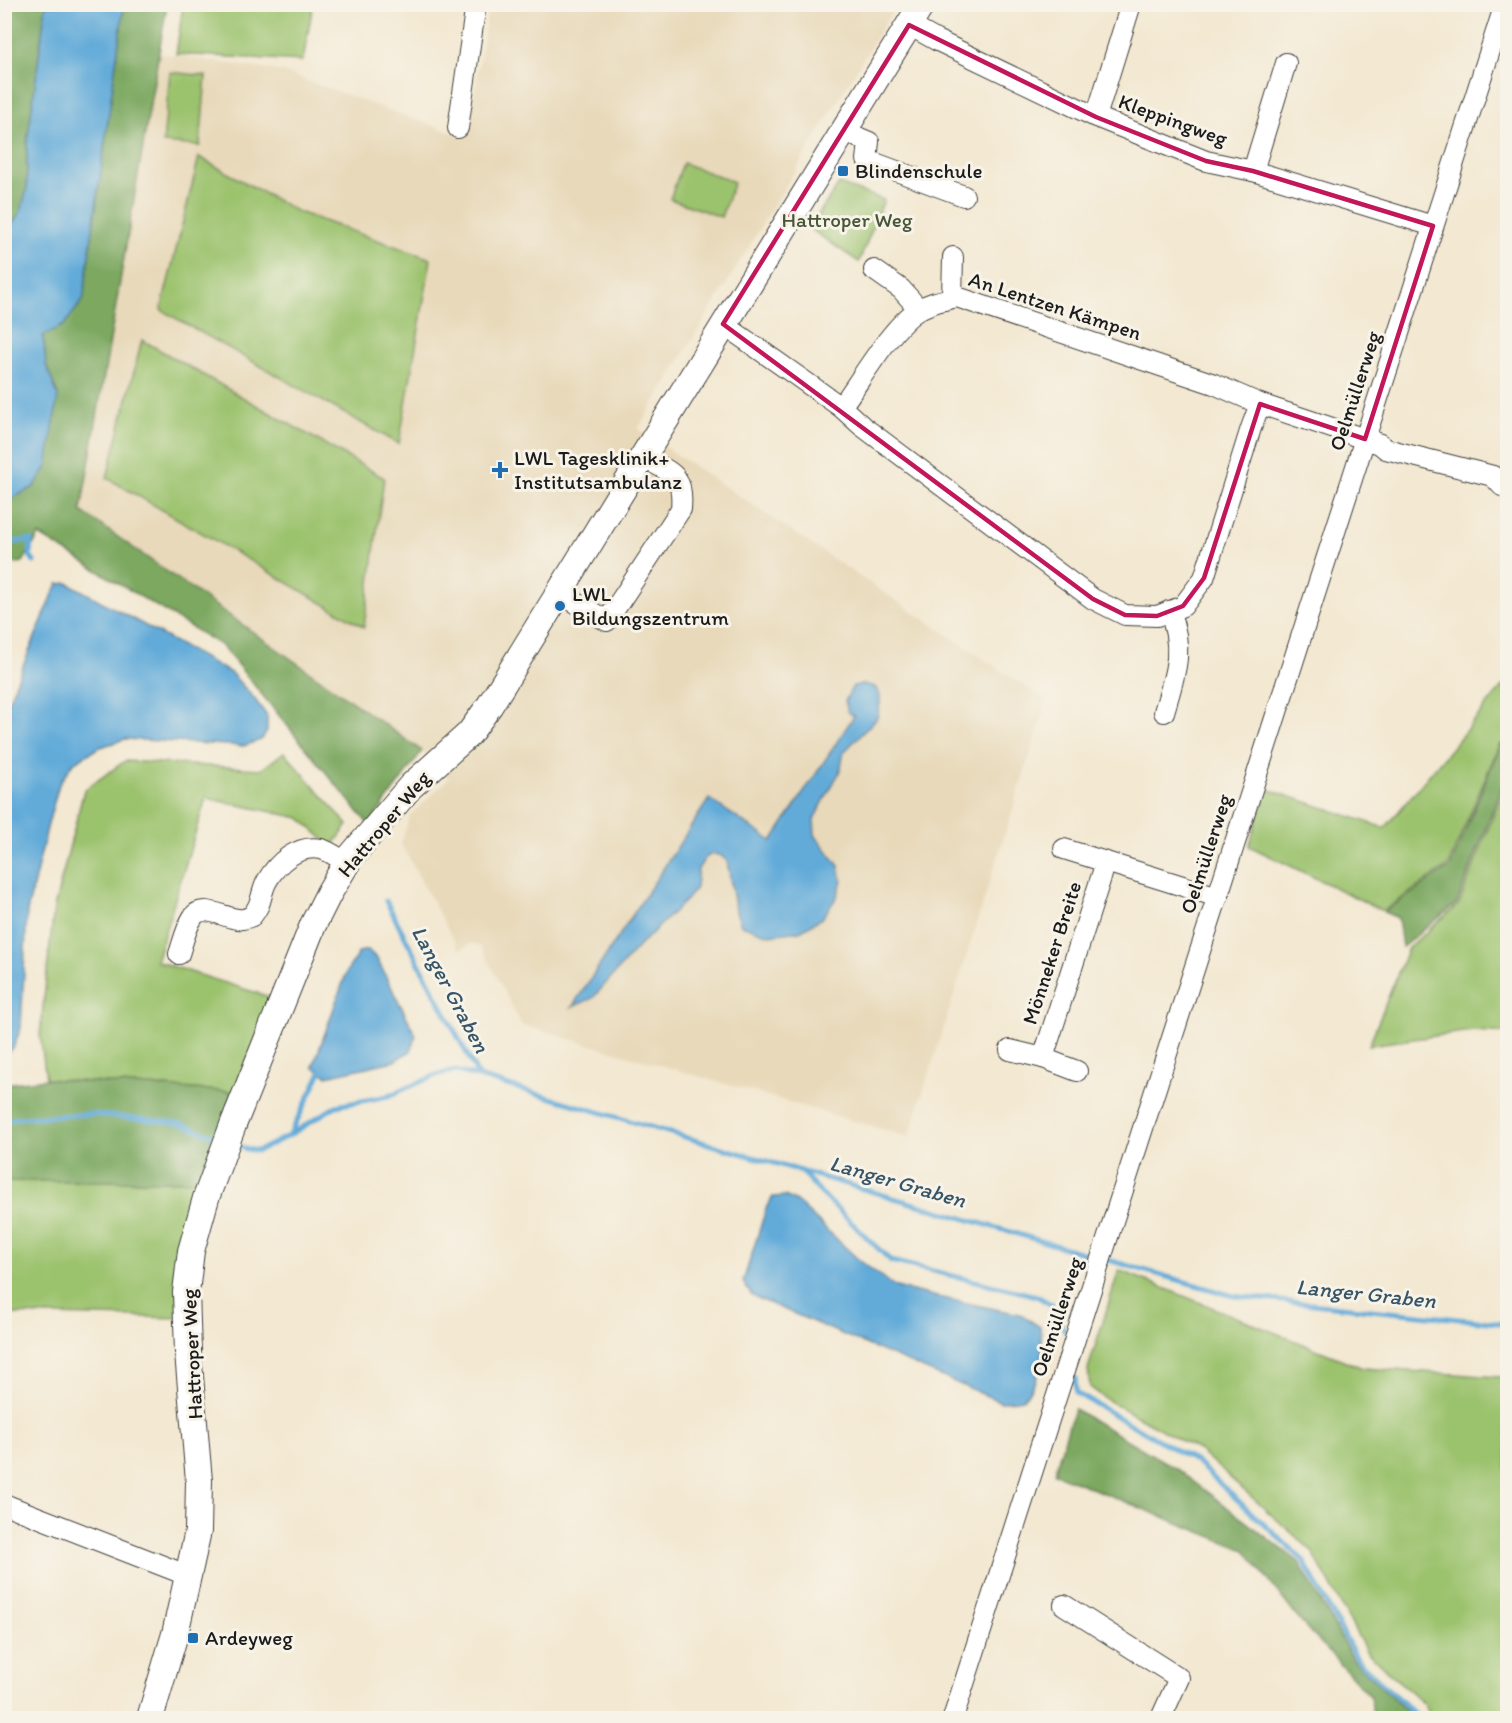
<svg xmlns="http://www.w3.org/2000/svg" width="1512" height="1723" font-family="Itim,sans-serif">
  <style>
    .built { fill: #e8d9ba }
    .green { fill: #9bc26d; stroke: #5c6f44; stroke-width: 1.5 }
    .forest { fill: #7ca860; stroke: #4c623e; stroke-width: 1.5 }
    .water { fill: #62abd9; stroke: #3f647a; stroke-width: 1.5 }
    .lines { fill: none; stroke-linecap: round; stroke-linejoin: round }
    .stream { stroke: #62abd9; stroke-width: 5 }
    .minor-casing { stroke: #3c3b37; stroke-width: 22 }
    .major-casing { stroke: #3c3b37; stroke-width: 28 }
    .minor { stroke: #fff; stroke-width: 20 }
    .major { stroke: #fff; stroke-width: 26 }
    .marked { fill: none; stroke: #c2185b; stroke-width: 4.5; stroke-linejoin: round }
    .poi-dot { fill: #1f6fb2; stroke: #f7f3e8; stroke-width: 2 }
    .labels { text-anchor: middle; stroke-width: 6; stroke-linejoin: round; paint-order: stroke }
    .street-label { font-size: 21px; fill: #1c1c1c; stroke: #f7f3e8 }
    .poi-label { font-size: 21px; fill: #1c1c1c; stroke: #f7f3e8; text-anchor: start }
    .park-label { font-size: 21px; fill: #485638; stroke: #f7f3e8 }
    .water-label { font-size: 22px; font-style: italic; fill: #385568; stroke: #f7f3e8 }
  </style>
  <rect width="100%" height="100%" fill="#f7f3e8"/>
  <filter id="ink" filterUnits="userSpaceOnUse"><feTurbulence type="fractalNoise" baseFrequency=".0167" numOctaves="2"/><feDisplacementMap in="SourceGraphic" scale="12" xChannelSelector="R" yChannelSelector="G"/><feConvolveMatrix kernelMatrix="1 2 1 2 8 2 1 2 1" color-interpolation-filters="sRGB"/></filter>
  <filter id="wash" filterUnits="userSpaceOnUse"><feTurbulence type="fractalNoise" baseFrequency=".008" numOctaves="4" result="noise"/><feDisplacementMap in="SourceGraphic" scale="24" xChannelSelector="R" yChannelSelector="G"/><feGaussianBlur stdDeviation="1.35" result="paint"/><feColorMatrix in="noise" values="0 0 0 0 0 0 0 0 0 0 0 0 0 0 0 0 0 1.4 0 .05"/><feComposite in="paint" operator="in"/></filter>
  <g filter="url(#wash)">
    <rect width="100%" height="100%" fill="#f3e8d1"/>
    <polygon class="built" points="489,5 896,5 638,429 1047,701 909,1137 522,1025 481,947 472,943 459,950 401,844 410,815 449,778 422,751 81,511 157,53 283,72 467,138"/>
    <g class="green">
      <polygon points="183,5 313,5 303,61 176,54"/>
      <polygon points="170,72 206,76 200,146 163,143"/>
      <polygon points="199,157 298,212 431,259 399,444 161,310"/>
      <polygon points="683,163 734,182 721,217 670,199"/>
      <polygon points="839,184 884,200 859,262 809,228"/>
      <polygon points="142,340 384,478 364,627 107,478"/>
      <polygon points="1507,681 1507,740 1499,745 1448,866 1383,911 1249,846 1267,789 1385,828"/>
      <polygon points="284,752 348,825 332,847 300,818 206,798 156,961 273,998 236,1092 46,1079 40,1034 54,908 84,790 125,761 262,769"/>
      <polygon points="1507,780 1507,1033 1472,1031 1369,1045 1408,948 1459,904"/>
      <polygon points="5,1181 203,1181 181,1318 5,1314"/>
      <polygon points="1119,1270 1363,1368 1500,1377 1507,1375 1507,1718 1432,1718 1424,1704 1366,1651 1312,1551 1200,1451 1106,1399 1090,1387 1088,1369"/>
    </g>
    <g class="forest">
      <polygon points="5,5 46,5 27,144 27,189 21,211 5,235"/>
      <polygon points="124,5 167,5 81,511 422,751 369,825 222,646 39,535 23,562 5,565 5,502 34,487 58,396 46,365 43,336 64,325 83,300"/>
      <polygon points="1507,742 1507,774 1457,903 1402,947 1398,918 1384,912 1450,867 1500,746"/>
      <polygon points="46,1079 236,1092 203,1181 5,1181 4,1084"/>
      <polygon points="1074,1409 1177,1469 1299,1562 1354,1661 1414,1718 1373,1718 1371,1697 1300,1621 1245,1550 1054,1473"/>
    </g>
    <g class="water">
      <polygon points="46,5 124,5 83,300 64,325 43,336 46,365 58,396 47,467 34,487 5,502 5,235 21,211 27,189 27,144"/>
      <polygon points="68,583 231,673 254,698 267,716 267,731 261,740 244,746 125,739 98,748 73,763 59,784 48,824 27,912 21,1028 13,1048 5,1056 5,709 53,594 58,584"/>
      <polygon points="864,684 875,687 880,696 880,704 877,718 844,752 840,771 814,819 815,835 839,866 842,881 837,897 822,918 800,931 769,935 741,925 736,912 727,861 720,855 712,854 705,858 698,869 696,888 686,900 639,946 593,998 572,1007 709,799 772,841 854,716 848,712 845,701 853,686"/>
      <polygon points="368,950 377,959 416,1035 411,1051 394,1061 327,1076 313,1067 347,971 359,952"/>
      <path d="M785,1196L797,1202L860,1261L896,1287L937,1297L1020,1314L1040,1327C1044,1359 1044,1373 1023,1399L1001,1402L752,1296L743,1282L767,1206L773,1197Z"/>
    </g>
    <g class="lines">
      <g class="stream">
        <polyline points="4,543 31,540 30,555 34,562"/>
        <polyline points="386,901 479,1077 1096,1257"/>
        <polyline points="4,1121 18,1118 92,1114 179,1123 220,1138"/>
        <polyline points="290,1135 321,1072"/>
        <polyline points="234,1144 246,1149 258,1151 290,1135 336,1106 388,1096 439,1074 456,1071 479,1077"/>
        <polyline points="801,1171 818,1190 891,1261 1037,1296 1052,1305 1064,1330"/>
        <polyline points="1105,1259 1234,1296 1508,1324"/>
        <polyline points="1075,1378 1076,1393 1195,1461 1303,1560 1358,1661 1419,1718"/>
      </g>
    </g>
  </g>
  <g filter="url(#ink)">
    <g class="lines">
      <g class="minor-casing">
        <g id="minor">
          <polyline points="909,25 936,40 1096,117 1206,161 1253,171 1433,226"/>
          <polyline points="1096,117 1131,4"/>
          <polyline points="458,128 476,4"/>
          <polyline points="843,131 869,142 867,160 964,196"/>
          <polyline points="1253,171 1286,63"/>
          <polyline points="874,270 901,289 919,309"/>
          <polyline points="952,298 953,257"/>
          <polyline points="723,324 841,407 862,426 1093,599 1125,615 1157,616 1183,606 1204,578 1251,428 1260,404"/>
          <path d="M841,407C861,380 891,327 918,310C930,302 944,300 957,297L1214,384L1260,404L1380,444L1386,449L1493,476L1502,486L1508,488"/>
          <path d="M559,593L607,621L681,509C684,472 671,473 642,457"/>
          <path d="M1164,712C1175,674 1185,650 1169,611"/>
          <polyline points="1064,849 1106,862"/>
          <path d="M179,954C183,942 186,928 193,917C202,903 225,918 238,919C243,920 247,918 252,916C263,903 260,894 267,881C277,863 298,844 321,849C330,851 338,858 346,863"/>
          <polyline points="1010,1050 1043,1058"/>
          <polyline points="1077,1071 1043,1058 1106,862 1218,897"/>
          <polyline points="4,1504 189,1576"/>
          <polyline points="1064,1605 1179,1678 1161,1718"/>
          <polyline points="953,1718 1505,4"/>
        </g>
      </g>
      <g class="major-casing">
        <polyline id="major" points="150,1718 175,1634 198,1531 199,1481 188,1353 186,1292 191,1251 206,1198 233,1125 313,925 329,893 351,856 411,786 469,734 490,705 922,4"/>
      </g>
      <use href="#minor" class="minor"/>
      <use href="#major" class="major"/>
    </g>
  </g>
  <path class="marked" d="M909,25L1096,117L1206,161L1253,171L1433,226L1365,439L1260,404L1204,578L1183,606L1157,616L1125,615L1093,599L723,324Z"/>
  <g class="poi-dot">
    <rect x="837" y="165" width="12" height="12" rx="3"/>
    <path d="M497 461h6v6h6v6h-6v6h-6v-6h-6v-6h6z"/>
    <circle cx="560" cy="606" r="6"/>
    <rect x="187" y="1632" width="12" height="12" rx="3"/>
  </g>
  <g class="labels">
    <g class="street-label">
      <text transform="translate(1173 120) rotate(20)" y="7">Kleppingweg</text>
      <text transform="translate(1055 306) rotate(18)" y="7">An Lentzen Kämpen</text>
      <text transform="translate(1355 391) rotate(-72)" y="7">Oelmüllerweg</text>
      <text transform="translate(384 824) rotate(-50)" y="7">Hattroper Weg</text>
      <text transform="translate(1206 854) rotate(-72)" y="7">Oelmüllerweg</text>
      <text transform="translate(1052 953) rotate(-72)" y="7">Mönneker Breite</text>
      <text transform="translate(1057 1317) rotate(-72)" y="7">Oelmüllerweg</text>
      <text transform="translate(192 1354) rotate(-93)" y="7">Hattroper Weg</text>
    </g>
    <g class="poi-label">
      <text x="855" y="178">Blindenschule</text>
      <text x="514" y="465">LWL Tagesklinik+<tspan x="514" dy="24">Institutsambulanz</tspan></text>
      <text x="572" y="601">LWL<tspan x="572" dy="24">Bildungszentrum</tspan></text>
      <text x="205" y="1645">Ardeyweg</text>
    </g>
    <g class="park-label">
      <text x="847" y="227">Hattroper Weg</text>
    </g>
    <g class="water-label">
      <text transform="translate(451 989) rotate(62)" y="8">Langer Graben</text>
      <text transform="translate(898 1181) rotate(16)" y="8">Langer Graben</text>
      <text transform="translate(1366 1293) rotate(6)" y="8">Langer Graben</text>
    </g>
  </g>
  <rect width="1512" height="1723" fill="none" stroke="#f7f3e8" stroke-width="24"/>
</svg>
